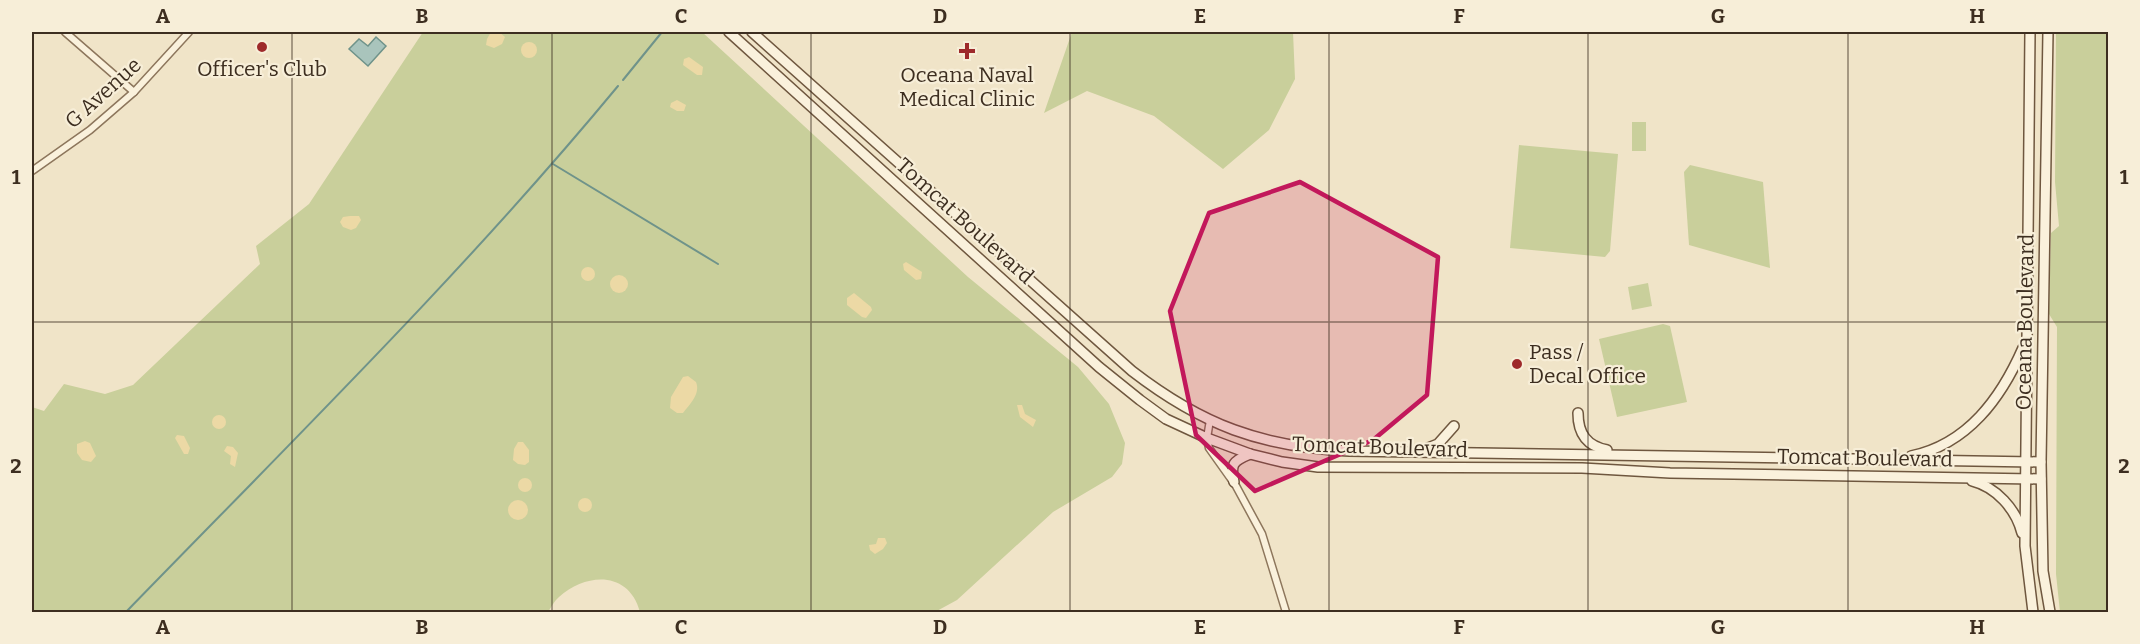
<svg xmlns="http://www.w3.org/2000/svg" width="2140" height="644" font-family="Bitter,serif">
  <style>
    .green { fill: #c9cf9b }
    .sand { fill: #ecd9a5 }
    .water { fill: #a9c4bc; stroke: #6f938a; stroke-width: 1.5 }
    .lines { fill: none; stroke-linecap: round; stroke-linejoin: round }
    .stream { stroke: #6f938a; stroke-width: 2 }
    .minor-casing { stroke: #8d765c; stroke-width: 9 }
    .secondary-casing { stroke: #6f573f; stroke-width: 12 }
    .minor { stroke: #faf1dc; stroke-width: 6 }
    .secondary { stroke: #faf1dc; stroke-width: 9 }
    .marked { fill: #c2185b; fill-opacity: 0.2; stroke: #c2185b; stroke-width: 4.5; stroke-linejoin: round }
    .grid { fill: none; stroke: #3d2e20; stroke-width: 1.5; stroke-opacity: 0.55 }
    .poi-dot { fill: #9e2a2b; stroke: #f7eed8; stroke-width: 2 }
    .labels { text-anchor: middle; stroke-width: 4.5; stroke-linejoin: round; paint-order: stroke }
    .poi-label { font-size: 21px; fill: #3d2e20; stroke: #f7eed8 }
    .street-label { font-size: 21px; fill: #3d2e20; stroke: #f7eed8 }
    .neatline { fill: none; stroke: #3d2e20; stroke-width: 2 }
    .grid-label { font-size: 20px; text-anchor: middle; font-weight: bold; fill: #3d2e20 }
  </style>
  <rect width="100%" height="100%" fill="#f0e4c8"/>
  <g class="green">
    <path d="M423,32H702L968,277L1078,367L1109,404L1125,443L1122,464L1112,477L1053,512L957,600L935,612H640C629,571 587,572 559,597C554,601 551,608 548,612H32V407L44,411L64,384L105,394L133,385L260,264L256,246L309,204Z"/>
    <polygon points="1072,32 1293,32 1295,79 1269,130 1223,169 1154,116 1087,91 1044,113"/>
    <polygon points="2056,32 2108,32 2108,612 2060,612 2056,574 2057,327 2049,314 2051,233 2059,226 2055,182"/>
    <rect x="1632" y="122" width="14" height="29"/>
    <polygon points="1519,145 1618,154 1610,251 1605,257 1510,248"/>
    <polygon points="1690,165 1763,182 1770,268 1689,245 1684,172"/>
    <polygon points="1648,283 1652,306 1632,310 1628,287"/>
    <polygon points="1663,324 1670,326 1687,402 1617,417 1599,339"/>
  </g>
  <g class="sand">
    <polygon points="491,32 499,32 505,37 502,44 494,48 486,45 487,39"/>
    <circle cx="529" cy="50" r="8"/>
    <polygon points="689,57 703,67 702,75 697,75 683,65 684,59"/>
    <polygon points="677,100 686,105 684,111 677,111 670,107 671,103"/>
    <polygon points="350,216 359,216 361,220 356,228 351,230 343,227 340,222 343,217"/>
    <polygon points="906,262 922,272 921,279 916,280 904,270 903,264"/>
    <circle cx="588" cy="274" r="7"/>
    <circle cx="619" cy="284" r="9"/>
    <polygon points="854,293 871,307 872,310 866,318 862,317 847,305 847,298"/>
    <path d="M688,376L696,382C701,394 689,405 683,413H677L670,408L671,397L683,377Z"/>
    <polygon points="1017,405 1022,405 1025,414 1036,420 1033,427 1020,417"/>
    <circle cx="219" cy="422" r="7"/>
    <polygon points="177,435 184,436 190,448 188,454 184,454 175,438"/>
    <polygon points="85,441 90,443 96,456 91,462 82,460 77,453 77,444"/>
    <polygon points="518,442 523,442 529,450 529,462 525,465 518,464 513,460 514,449"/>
    <polygon points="227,446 233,447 238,453 235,467 230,464 231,456 224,451"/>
    <circle cx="525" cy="485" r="7"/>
    <circle cx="585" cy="505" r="7"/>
    <circle cx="518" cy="510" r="10"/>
    <polygon points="878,538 885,538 887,543 883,549 875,554 870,550 869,545 876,544"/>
  </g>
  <polygon class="water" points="376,37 386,46 368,66 349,49 359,39 368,46"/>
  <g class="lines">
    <g class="stream">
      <polyline points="623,80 662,32"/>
      <polyline points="553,164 718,264"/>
      <path d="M126,612C293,440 465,271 618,86"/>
    </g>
    <g class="minor-casing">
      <g id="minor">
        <polyline points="65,32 134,92"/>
        <polyline points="32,171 90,130 134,92 189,32"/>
        <polyline points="1210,420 1207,438 1209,448 1236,486 1262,534 1286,612"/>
      </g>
    </g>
    <g class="secondary-casing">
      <g id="secondary">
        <polyline points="729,32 1099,367 1140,400 1166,419 1207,438 1250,454 1282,462 1318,467 1582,468 1670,473 2041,479"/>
        <path d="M752,32L1132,371C1202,425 1261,447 1349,451L2041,462"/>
        <polyline points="2030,32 2025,546 2033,612"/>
        <polyline points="2048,32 2041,462 2043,571 2050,612"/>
        <path d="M1578,413C1578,434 1587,446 1607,450"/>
        <polyline points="1423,450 1438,444 1454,426"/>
        <path d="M1911,456C1968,444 2001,398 2023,348"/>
        <path d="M1972,481C1996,487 2016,509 2022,533"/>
        <path d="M1234,482C1230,464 1233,461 1250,454"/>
      </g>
    </g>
    <use href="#minor" class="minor"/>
    <use href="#secondary" class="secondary"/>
  </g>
  <path class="marked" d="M1300,182L1438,257L1427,395L1373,440L1255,491L1196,435L1170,311L1209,213Z"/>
  <path class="grid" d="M292,32V612M552,32V612M811,32V612M1070,32V612M1329,32V612M1588,32V612M1848,32V612M32,322H2108"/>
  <g class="poi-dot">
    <circle cx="262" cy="47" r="6"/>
    <path d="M964 42h6v6h6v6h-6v6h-6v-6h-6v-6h6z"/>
    <circle cx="1517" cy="364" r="6"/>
  </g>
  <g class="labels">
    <g class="poi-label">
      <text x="262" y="76">Officer's Club</text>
      <text x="967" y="82">Oceana Naval<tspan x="967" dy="24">Medical Clinic</tspan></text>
      <text x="1529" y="359" text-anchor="start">Pass /<tspan x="1529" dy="24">Decal Office</tspan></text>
    </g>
    <g class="street-label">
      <text transform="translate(103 93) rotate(-42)" y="7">G Avenue</text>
      <text transform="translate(965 221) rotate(42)" y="7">Tomcat Boulevard</text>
      <text transform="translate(2025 322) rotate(-89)" y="7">Oceana Boulevard</text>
      <text transform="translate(1380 447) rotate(2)" y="7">Tomcat Boulevard</text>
      <text transform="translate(1865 458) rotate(1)" y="7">Tomcat Boulevard</text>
    </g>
  </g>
  <rect width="2140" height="644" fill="none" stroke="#f7eed8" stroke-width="66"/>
  <rect x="33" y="33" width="2074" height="578" class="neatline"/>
  <g class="grid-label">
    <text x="163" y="23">A</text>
    <text x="422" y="23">B</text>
    <text x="681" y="23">C</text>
    <text x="940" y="23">D</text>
    <text x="1200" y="23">E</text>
    <text x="1459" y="23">F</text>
    <text x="1718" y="23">G</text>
    <text x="1977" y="23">H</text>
    <text x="16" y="184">1</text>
    <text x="2124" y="184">1</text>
    <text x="16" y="473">2</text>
    <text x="2124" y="473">2</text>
    <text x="163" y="634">A</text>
    <text x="422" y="634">B</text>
    <text x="681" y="634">C</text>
    <text x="940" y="634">D</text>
    <text x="1200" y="634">E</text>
    <text x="1459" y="634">F</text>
    <text x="1718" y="634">G</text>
    <text x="1977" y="634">H</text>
  </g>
</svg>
